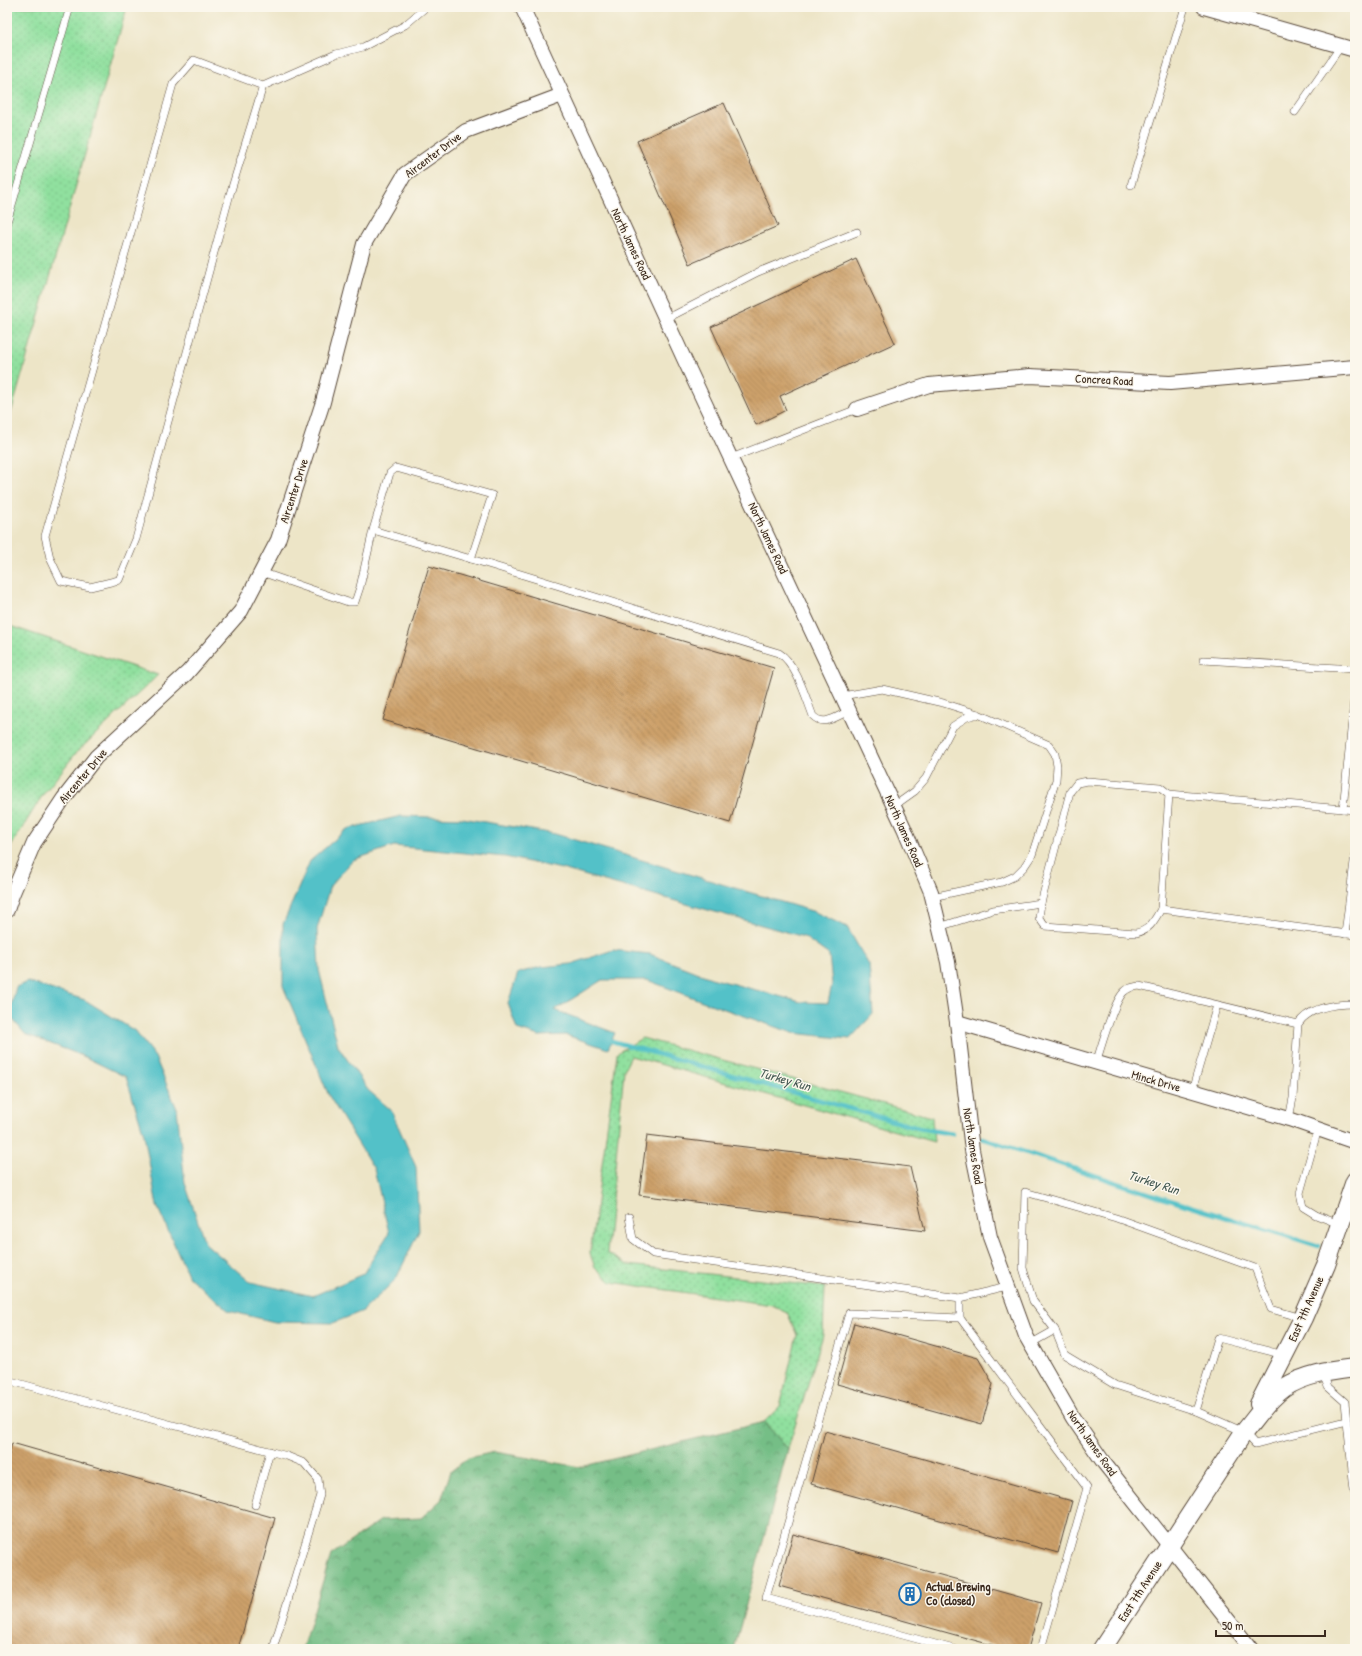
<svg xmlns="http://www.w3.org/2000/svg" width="1362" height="1656" font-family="'Patrick Hand',sans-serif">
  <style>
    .grass { fill: url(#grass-dots); stroke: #66855e }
    .forest { fill: url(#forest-crowns); stroke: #587452 }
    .water { fill: #53c1c8; stroke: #477673 }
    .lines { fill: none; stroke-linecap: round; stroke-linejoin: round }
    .stream { stroke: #53c1c8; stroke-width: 4.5 }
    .building { fill: url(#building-back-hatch) }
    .service-casing { stroke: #564637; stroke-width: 8 }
    .minor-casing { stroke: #564637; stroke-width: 16 }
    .tertiary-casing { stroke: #564637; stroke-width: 20 }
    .service { stroke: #fff; stroke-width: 7 }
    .minor { stroke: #fff; stroke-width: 14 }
    .tertiary { stroke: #fff; stroke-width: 18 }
    .labels { text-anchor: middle; stroke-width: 3; stroke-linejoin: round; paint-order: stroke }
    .street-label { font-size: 12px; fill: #3b2a1e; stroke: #fbf7ec }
    .poi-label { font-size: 12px; font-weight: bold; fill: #3b2a1e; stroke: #fbf7ec; text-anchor: start }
    .water-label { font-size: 13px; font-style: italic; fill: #425751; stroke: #fbf7ec }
  </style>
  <defs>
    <pattern id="grass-dots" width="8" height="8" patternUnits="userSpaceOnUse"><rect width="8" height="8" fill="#90e09f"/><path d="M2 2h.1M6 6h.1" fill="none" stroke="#7dc088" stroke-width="1.8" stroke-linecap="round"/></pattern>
    <pattern id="forest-crowns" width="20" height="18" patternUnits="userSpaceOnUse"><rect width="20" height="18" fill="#74be86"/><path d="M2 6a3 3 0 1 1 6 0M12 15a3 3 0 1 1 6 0" fill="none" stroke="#609b6d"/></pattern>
    <pattern id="building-back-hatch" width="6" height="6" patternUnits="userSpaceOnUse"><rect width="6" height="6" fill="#cda16b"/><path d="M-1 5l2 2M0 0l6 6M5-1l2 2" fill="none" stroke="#a88357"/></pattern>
  </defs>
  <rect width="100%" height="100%" fill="#fbf7ec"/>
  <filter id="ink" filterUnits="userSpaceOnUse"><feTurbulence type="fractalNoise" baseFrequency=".025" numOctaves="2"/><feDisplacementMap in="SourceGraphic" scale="8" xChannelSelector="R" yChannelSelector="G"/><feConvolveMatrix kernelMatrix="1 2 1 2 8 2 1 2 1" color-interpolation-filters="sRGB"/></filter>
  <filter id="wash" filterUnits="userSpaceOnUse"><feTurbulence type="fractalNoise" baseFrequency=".012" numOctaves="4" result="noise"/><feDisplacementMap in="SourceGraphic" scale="16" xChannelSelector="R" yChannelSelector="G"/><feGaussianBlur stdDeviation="0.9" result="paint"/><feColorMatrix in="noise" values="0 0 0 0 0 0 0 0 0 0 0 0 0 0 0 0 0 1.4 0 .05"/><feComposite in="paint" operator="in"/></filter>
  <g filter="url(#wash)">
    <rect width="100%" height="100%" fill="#ede5c7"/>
    <g class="grass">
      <polygon points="7,7 127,7 7,427"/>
      <polygon points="7,625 158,675 76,753 42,796 10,848 7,857"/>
      <polygon points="642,1038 932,1117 934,1142 631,1056 624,1070 607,1253 628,1265 825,1287 823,1335 788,1449 764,1422 780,1406 797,1335 787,1312 772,1305 611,1282 595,1267 590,1254 617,1053"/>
    </g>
    <polygon class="forest" points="764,1422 788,1449 734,1649 302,1649 331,1555 381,1520 421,1518 441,1500 451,1471 468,1458 495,1452 580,1467"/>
    <polygon class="water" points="401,816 462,818 555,834 815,912 847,927 869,965 873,1014 850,1039 793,1033 710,1004 647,980 602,980 555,1010 615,1033 608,1049 566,1035 539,1036 517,1029 508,1003 518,973 541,967 571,964 613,950 650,954 711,978 801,1002 828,1003 832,984 829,955 804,937 562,869 505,857 394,846 353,860 330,886 317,929 319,970 338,1046 368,1090 391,1110 416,1167 419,1231 396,1279 363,1311 333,1323 275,1322 229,1311 189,1277 157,1206 144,1134 126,1077 83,1056 25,1034 9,1015 16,987 28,982 85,1000 135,1031 155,1057 177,1109 185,1183 205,1243 250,1282 313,1296 363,1274 389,1233 374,1169 329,1096 283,986 283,924 310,861 347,829"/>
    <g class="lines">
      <g class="stream">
        <polyline points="612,1041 918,1128 953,1134"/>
        <polyline points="982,1138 1160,1197 1319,1246"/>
      </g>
    </g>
    <g id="blocks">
      <g class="building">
        <polygon points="724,103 778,226 690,264 637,141"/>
        <polygon points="856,259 895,343 780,396 786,410 756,425 711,327"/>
        <polygon points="429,566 774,668 730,823 383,720"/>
        <polygon points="647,1135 910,1167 925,1231 639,1195"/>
        <polygon points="854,1323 978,1358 993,1384 982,1424 837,1384"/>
        <polygon points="825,1431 1072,1501 1058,1553 811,1484"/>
        <polygon points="12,1443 275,1518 238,1649 7,1649 7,1461"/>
        <polygon points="793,1534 1041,1603 1028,1649 1006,1649 779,1586"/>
      </g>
    </g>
  </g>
  <g filter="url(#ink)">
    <use href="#blocks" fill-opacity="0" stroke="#564637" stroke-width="1"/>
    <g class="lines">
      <g class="service-casing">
        <g id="service">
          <polyline points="263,86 230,194 136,539 119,580 90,587 61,581 50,558 45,536 173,84 194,60 263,86 336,54 363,47 405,25 426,7"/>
          <polyline points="1295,112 1341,46"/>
          <polyline points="1131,185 1185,7"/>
          <polyline points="7,222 70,7"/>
          <polyline points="666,319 758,272 857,232"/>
          <polyline points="731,458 857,409"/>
          <path d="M471,559L779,653C796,663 806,698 813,716C824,727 837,716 849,711"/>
          <polyline points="261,572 348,602 355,602 360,587 373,530 471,559 492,495 396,468 390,473 373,530"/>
          <polyline points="1203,660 1355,669"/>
          <polyline points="842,696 882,689 943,703 978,714"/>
          <polyline points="1169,794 1355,810"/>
          <polyline points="894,806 915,791 926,778 953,726 967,717 978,714 1040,741 1049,745 1055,754 1057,766 1056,780 1032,855 1024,867 1015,876 1002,882 932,897"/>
          <polyline points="1343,809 1355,691"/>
          <polyline points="1041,903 1070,792 1077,783 1088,781 1160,787 1169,794 1161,909"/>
          <path d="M939,927L993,910L1041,903L1039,918L1045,926L1136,933C1150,930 1154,921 1161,909L1355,935"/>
          <polyline points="1345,934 1355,854"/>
          <path d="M1096,1063C1101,1048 1114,999 1125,991C1129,987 1134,987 1139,986L1298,1024"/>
          <polyline points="1192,1091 1217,1005"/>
          <path d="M1289,1119L1293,1098L1298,1024C1309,1007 1336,1004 1355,1004"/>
          <polyline points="1318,1129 1300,1193 1303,1207 1316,1215 1339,1224"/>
          <polyline points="629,1217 633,1239 653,1254 960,1298 1007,1287"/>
          <polyline points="960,1318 960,1298"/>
          <polyline points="1302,1318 1271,1309 1255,1268 1116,1218 1025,1192 1023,1268 1033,1301 1055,1330 1065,1355 1115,1385 1196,1411 1244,1432 1255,1444 1347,1421"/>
          <polyline points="1030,1344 1055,1330"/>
          <polyline points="1323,1373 1328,1387 1345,1402 1354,1490"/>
          <polyline points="7,1380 287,1456 304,1463 318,1479 320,1495 273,1649"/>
          <polyline points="1196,1411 1218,1338 1284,1355"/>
          <polyline points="255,1505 270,1451"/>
          <polyline points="954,1649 766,1598 849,1313 960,1318 1087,1488 1041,1649"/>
        </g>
      </g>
      <g class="minor-casing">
        <g id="minor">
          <polyline points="522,7 686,363 904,828 931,892 948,962 957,1022 972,1150 990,1237 1026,1336 1073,1418 1104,1463 1251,1649"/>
          <polyline points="1204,7 1355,50"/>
          <polyline points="857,409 929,385 1030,376 1170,383 1355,367"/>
          <polyline points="7,910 12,895 34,843 64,798 96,757 187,673 241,611 278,540 323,402 364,244 405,174 466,131 562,95"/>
          <polyline points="957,1022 1289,1119 1355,1142"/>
        </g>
      </g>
      <g class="tertiary-casing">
        <g id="tertiary">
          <polyline points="1259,1404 1303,1318 1326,1265 1355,1181"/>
          <path d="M1102,1649L1244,1432C1256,1418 1268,1399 1284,1388C1304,1374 1331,1371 1355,1368"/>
        </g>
      </g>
      <use href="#service" class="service"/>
      <use href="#minor" class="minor"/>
      <use href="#tertiary" class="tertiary"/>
    </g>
  </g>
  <defs>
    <g id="building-ring" transform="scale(1.15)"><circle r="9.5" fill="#fbf7ec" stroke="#1f6fb2" stroke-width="1.5"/><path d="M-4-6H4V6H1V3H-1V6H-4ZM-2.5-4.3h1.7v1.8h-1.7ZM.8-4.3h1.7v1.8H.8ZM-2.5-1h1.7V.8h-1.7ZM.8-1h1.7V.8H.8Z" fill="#1f6fb2"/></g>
  </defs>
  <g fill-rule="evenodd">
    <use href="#building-ring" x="910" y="1594"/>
  </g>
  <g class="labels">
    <g class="street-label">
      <text transform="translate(433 155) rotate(-37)" y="4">Aircenter Drive</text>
      <text transform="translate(631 244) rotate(65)" y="4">North James Road</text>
      <text transform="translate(1104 380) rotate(3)" y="4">Concrea Road</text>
      <text transform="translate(294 491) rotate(-72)" y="4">Aircenter Drive</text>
      <text transform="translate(768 538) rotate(65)" y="4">North James Road</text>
      <text transform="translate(83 776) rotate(-50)" y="4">Aircenter Drive</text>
      <text transform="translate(904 831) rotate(66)" y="4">North James Road</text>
      <text transform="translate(1156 1081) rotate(16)" y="4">Minck Drive</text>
      <text transform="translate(973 1146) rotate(81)" y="4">North James Road</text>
      <text transform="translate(1306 1309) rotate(-66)" y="4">East 7th Avenue</text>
      <text transform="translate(1092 1443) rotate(55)" y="4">North James Road</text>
      <text transform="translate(1140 1591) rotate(-57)" y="4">East 7th Avenue</text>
    </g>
    <g class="poi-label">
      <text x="926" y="1591">Actual Brewing<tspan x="926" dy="14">Co (closed)</tspan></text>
    </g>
    <g class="water-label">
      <text transform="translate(785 1079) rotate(16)" y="5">Turkey Run</text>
      <text transform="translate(1154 1182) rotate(18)" y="5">Turkey Run</text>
    </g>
  </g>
  <rect width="1362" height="1656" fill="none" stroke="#fbf7ec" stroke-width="24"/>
  <path d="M1216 1630v6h109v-6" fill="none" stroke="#3b2a1e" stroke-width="2"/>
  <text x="1222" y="1630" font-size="12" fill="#3b2a1e" stroke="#fbf7ec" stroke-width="3" paint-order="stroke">50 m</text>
</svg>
